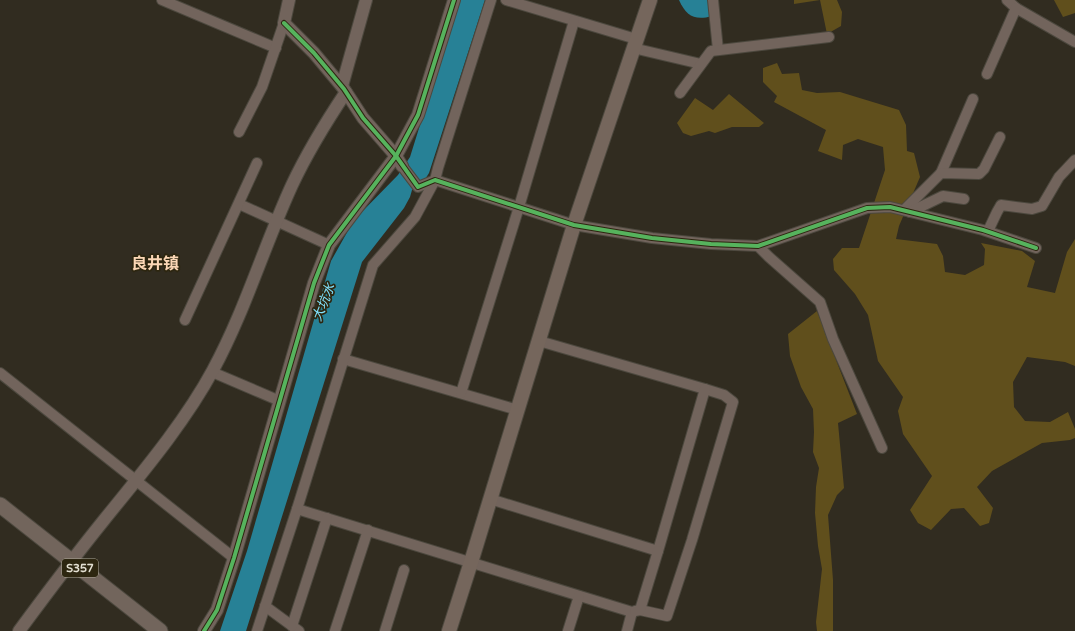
<svg xmlns="http://www.w3.org/2000/svg" width="1075" height="631" font-family="'Varela Round','Noto Sans SC',sans-serif">
  <style>
    .green { fill: #604f1c }
    .water { fill: #278196 }
    .lines { fill: none; stroke-linecap: round; stroke-linejoin: round }
    .minor-casing { stroke: #4c483e; stroke-width: 12 }
    .tertiary-casing { stroke: #4c483e; stroke-width: 14 }
    .secondary-casing { stroke: #4c483e; stroke-width: 16 }
    .primary-casing { stroke: #4c483e; stroke-width: 17 }
    .minor { stroke: #72645c; stroke-width: 10 }
    .tertiary { stroke: #72645c; stroke-width: 12 }
    .secondary { stroke: #75665c; stroke-width: 14 }
    .primary { stroke: #72655c; stroke-width: 15 }
    .cycleway-casing { stroke: #2d2610; stroke-width: 6 }
    .cycleway { stroke: #56b35d; stroke-width: 4 }
    .labels { text-anchor: middle; stroke-width: 3.5; stroke-linejoin: round; paint-order: stroke }
    .shield { fill: #2d2610; stroke: #ada898; stroke-width: 1 }
    .shield-label { font-size: 11px; font-weight: bold; fill: #e4e0d2 }
    .water-label { font-size: 13px; font-style: italic; fill: #81e2fe; stroke: #2d2610 }
    .district-label { font-size: 16px; font-weight: bold; fill: #fbd7b5; stroke: #2d2610 }
  </style>
  <rect width="100%" height="100%" fill="#312c20"/>
  <g class="green">
    <polygon points="794,0 837,0 842,12 841,26 827,34 820,0 794,4"/>
    <polygon points="1054,0 1075,0 1075,13 1063,17"/>
    <polygon points="777,63 782,74 799,73 802,90 817,93 840,92 899,110 906,125 907,151 914,153 920,177 899,226 896,239 937,244 943,256 945,272 965,275 984,265 985,249 981,243 1022,251 1035,261 1027,287 1055,293 1067,252 1075,239 1075,366 1065,362 1027,357 1013,382 1014,407 1025,421 1050,422 1068,412 1075,429 1075,438 1070,440 1042,443 992,471 977,487 993,508 989,523 980,526 964,508 951,509 931,530 918,523 910,510 932,476 903,434 898,411 903,397 878,361 868,315 855,294 834,270 833,259 842,248 859,248 885,170 883,147 858,139 843,145 842,160 818,151 826,130 774,102 777,96 763,82 763,68"/>
    <polygon points="729,94 764,123 759,127 732,127 715,133 709,131 691,136 683,133 677,123 695,98 713,110"/>
    <polygon points="817,311 857,414 838,423 844,488 837,495 828,515 833,580 833,631 817,631 816,622 822,569 818,546 815,513 816,487 819,468 813,452 814,432 813,409 801,387 790,356 788,334"/>
  </g>
  <g class="water">
    <polygon points="459,0 485,0 429,173 424,181 419,182 412,190 410,197 404,208 362,262 246,631 220,631 247,551 331,261 354,220 398,175 410,157"/>
    <path d="M679,0H709L712,16C695,21 686,16 679,0Z"/>
  </g>
  <g class="lines">
    <g class="minor-casing">
      <g id="minor">
        <polyline points="162,0 276,48"/>
        <polyline points="506,0 636,39"/>
        <polyline points="713,0 718,50"/>
        <polyline points="1007,0 1016,8 1075,42"/>
        <polyline points="633,48 701,64"/>
        <polyline points="987,74 1016,8"/>
        <polyline points="680,93 711,51 829,37"/>
        <polyline points="239,132 262,87 284,23"/>
        <polyline points="402,166 418,187 435,180 574,225 652,238 711,244 758,246 867,208 890,207 983,230 1036,248"/>
        <polyline points="941,173 973,99"/>
        <polyline points="239,204 329,245"/>
        <polyline points="904,210 941,173 979,174 984,169 1000,137"/>
        <polyline points="910,212 943,196 964,199"/>
        <polyline points="988,231 997,212 1001,205 1032,209 1042,206 1059,177 1075,160"/>
        <polyline points="758,246 769,257 820,302 833,339 882,448"/>
        <polyline points="185,320 257,163"/>
        <polyline points="539,341 705,389 724,395 733,402 692,540 667,616 640,610"/>
        <polyline points="343,359 518,410"/>
        <polyline points="212,372 280,401"/>
        <polyline points="0,373 234,558"/>
        <polyline points="461,393 519,207 574,21"/>
        <polyline points="490,499 658,551 705,389"/>
        <polyline points="297,509 632,612 627,631"/>
        <polyline points="265,606 299,631"/>
        <polyline points="635,611 640,610 658,551"/>
        <polyline points="292,626 327,518"/>
        <polyline points="257,631 297,509 373,265 415,217 435,180 438,168 491,0"/>
        <polyline points="335,631 368,530"/>
        <polyline points="385,631 404,570"/>
        <polyline points="568,631 579,596"/>
      </g>
    </g>
    <g class="tertiary-casing">
      <g id="tertiary">
        <polyline points="289,0 284,23 314,53 344,89 363,118 396,156 402,166"/>
        <polyline points="342,86 366,0"/>
        <path d="M19,631C47,593 75,556 104,520C142,473 185,422 213,370C245,311 264,246 292,185C307,153 326,122 346,92"/>
        <polyline points="204,631 217,610 234,558 314,283 329,245 396,156 418,115 454,0"/>
      </g>
    </g>
    <g class="secondary-casing">
      <polyline id="secondary" points="449,631 472,559 574,225 650,0"/>
    </g>
    <g class="primary-casing">
      <polyline id="primary" points="0,505 160,631"/>
    </g>
    <use href="#minor" class="minor"/>
    <use href="#tertiary" class="tertiary"/>
    <use href="#secondary" class="secondary"/>
    <use href="#primary" class="primary"/>
    <g class="cycleway-casing">
      <g id="cycleway">
        <polyline points="284,23 314,53 344,89 363,118 396,156 418,187 435,180 574,225 652,238 711,244 758,246 867,208 890,207 983,230 1036,248"/>
        <polyline points="204,631 217,610 234,558 314,283 329,245 396,156 418,115 454,0"/>
      </g>
    </g>
    <use href="#cycleway" class="cycleway"/>
  </g>
  <g class="labels">
    <rect class="shield" x="62" y="559" width="36" height="18" rx="3"/>
    <g class="shield-label">
      <text x="80" y="572">S357</text>
    </g>
    <g class="water-label">
      <text transform="translate(323 302) rotate(-68)" y="5">大坑水</text>
    </g>
    <g class="district-label">
      <text x="155" y="269">良井镇</text>
    </g>
  </g>
</svg>
